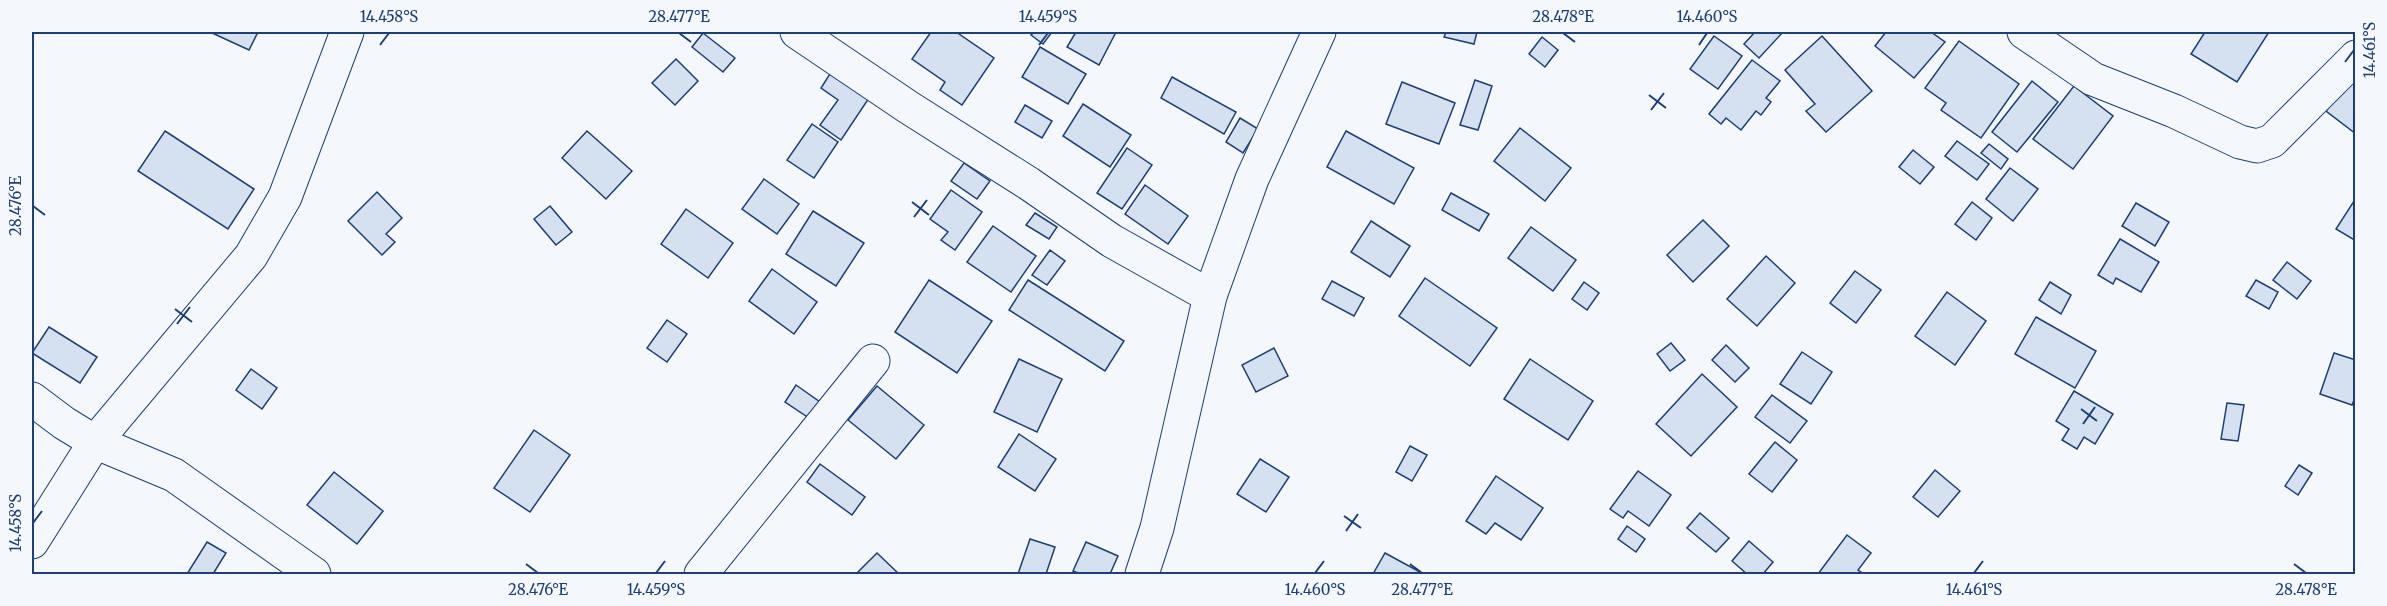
<svg xmlns="http://www.w3.org/2000/svg" width="2387" height="606" font-family="Merriweather,serif">
  <style>
    .building { fill: #d5e0f0; stroke: #1d3f73; stroke-width: 1.5 }
    .lines { fill: none; stroke-linecap: round; stroke-linejoin: round }
    .minor-casing { stroke: #1d3f73; stroke-width: 35 }
    .minor { stroke: #f4f7fb; stroke-width: 33 }
    .ticks { fill: none; stroke: #1d3f73; stroke-width: 2 }
    .neatline { fill: none; stroke: #1d3f73; stroke-width: 2 }
    .ticks-label { font-size: 15px; text-anchor: middle; fill: #1d3f73 }
  </style>
  <rect width="100%" height="100%" fill="#f4f7fb"/>
  <g class="building">
    <polygon points="210,32 258,32 249,50"/>
    <polygon points="931,32 956,32 994,58 962,105 940,90 945,82 912,59"/>
    <polygon points="1034,32 1052,32 1043,44 1031,35"/>
    <polygon points="1076,32 1116,32 1099,65 1067,47"/>
    <polygon points="1446,32 1477,32 1474,44 1444,37"/>
    <polygon points="1755,32 1783,32 1759,58 1744,44"/>
    <polygon points="1886,32 1931,32 1945,42 1914,78 1875,46"/>
    <polygon points="2205,32 2269,32 2237,82 2191,54"/>
    <polygon points="703,33 735,58 723,72 692,47"/>
    <polygon points="1714,36 1742,56 1718,89 1690,69"/>
    <polygon points="1822,36 1872,91 1826,132 1806,111 1815,104 1785,70"/>
    <polygon points="1542,37 1558,50 1545,67 1529,54"/>
    <polygon points="1959,41 2019,84 1981,138 1941,110 1946,103 1925,88"/>
    <polygon points="1040,47 1086,74 1068,104 1022,77"/>
    <polygon points="676,59 698,81 675,105 652,83"/>
    <polygon points="1752,60 1780,81 1766,98 1771,102 1761,115 1756,111 1741,130 1726,118 1721,124 1709,114"/>
    <polygon points="833,69 871,95 841,140 820,125 838,100 821,88"/>
    <polygon points="2356,72 2356,134 2326,111"/>
    <polygon points="1172,77 1236,112 1224,134 1161,98"/>
    <polygon points="1475,80 1492,86 1478,130 1460,125"/>
    <polygon points="2032,81 2058,102 2017,152 1992,132"/>
    <polygon points="1402,82 1455,103 1439,144 1386,124"/>
    <polygon points="2074,86 2113,116 2073,169 2033,139"/>
    <polygon points="1083,104 1131,135 1110,167 1063,136"/>
    <polygon points="1025,105 1052,121 1042,138 1015,122"/>
    <polygon points="1240,118 1258,129 1243,153 1226,142"/>
    <polygon points="812,124 838,142 814,178 787,160"/>
    <polygon points="1520,128 1571,168 1545,201 1494,161"/>
    <polygon points="165,131 254,189 228,229 138,171"/>
    <polygon points="587,131 632,171 606,199 562,158"/>
    <polygon points="1346,131 1414,168 1394,204 1327,167"/>
    <polygon points="1957,141 1989,164 1977,180 1945,156"/>
    <polygon points="1989,144 2008,159 2001,169 1981,153"/>
    <polygon points="1127,148 1152,165 1122,209 1097,193"/>
    <polygon points="1913,150 1934,167 1920,184 1899,167"/>
    <polygon points="964,163 990,181 977,199 951,181"/>
    <polygon points="2010,168 2038,189 2013,221 1986,199"/>
    <polygon points="764,179 799,204 777,234 742,209"/>
    <polygon points="1145,185 1188,216 1168,244 1125,214"/>
    <polygon points="951,190 982,212 955,250 941,240 948,232 930,219"/>
    <polygon points="377,192 402,218 386,234 395,242 382,255 348,221"/>
    <polygon points="1451,193 1489,214 1479,231 1442,210"/>
    <polygon points="2356,198 2356,241 2336,229"/>
    <polygon points="1972,202 1992,218 1976,240 1955,224"/>
    <polygon points="2136,203 2169,222 2155,246 2122,226"/>
    <polygon points="550,206 572,232 556,245 534,219"/>
    <polygon points="686,209 733,243 708,278 661,244"/>
    <polygon points="813,211 864,243 836,286 786,254"/>
    <polygon points="1035,213 1057,227 1049,239 1026,225"/>
    <polygon points="1703,220 1729,246 1693,282 1667,255"/>
    <polygon points="1371,221 1410,246 1390,277 1351,252"/>
    <polygon points="993,226 1036,256 1011,292 967,262"/>
    <polygon points="1531,227 1576,260 1553,291 1508,258"/>
    <polygon points="2120,239 2159,262 2141,292 2116,278 2113,284 2098,275"/>
    <polygon points="1050,250 1065,261 1047,285 1032,275"/>
    <polygon points="1766,256 1795,283 1757,326 1727,299"/>
    <polygon points="2287,262 2311,281 2297,299 2273,280"/>
    <polygon points="772,269 817,302 794,334 749,301"/>
    <polygon points="1855,271 1881,290 1856,323 1830,303"/>
    <polygon points="1425,278 1497,328 1470,366 1399,316"/>
    <polygon points="929,280 992,321 957,373 895,332"/>
    <polygon points="1028,280 1124,341 1105,371 1009,310"/>
    <polygon points="2256,280 2278,292 2269,309 2246,296"/>
    <polygon points="1332,281 1364,298 1354,316 1322,299"/>
    <polygon points="1584,282 1599,293 1587,310 1572,299"/>
    <polygon points="2050,282 2071,295 2061,314 2039,300"/>
    <polygon points="1947,292 1986,321 1955,365 1915,336"/>
    <polygon points="2036,317 2096,351 2075,388 2015,354"/>
    <polygon points="667,320 687,334 667,362 647,348"/>
    <polygon points="49,327 97,357 80,383 32,353"/>
    <polygon points="1671,343 1685,360 1670,371 1657,354"/>
    <polygon points="1726,345 1749,368 1735,382 1712,360"/>
    <polygon points="1274,348 1288,376 1256,392 1242,365"/>
    <polygon points="1802,352 1832,372 1811,404 1780,384"/>
    <polygon points="2334,353 2356,360 2356,395 2352,405 2320,394"/>
    <polygon points="1019,359 1062,379 1037,432 994,412"/>
    <polygon points="1530,359 1593,401 1568,440 1504,399"/>
    <polygon points="251,369 277,388 262,409 236,390"/>
    <polygon points="1702,374 1737,407 1691,456 1656,424"/>
    <polygon points="796,385 820,402 809,418 785,402"/>
    <polygon points="877,386 924,425 896,459 848,420"/>
    <polygon points="2074,391 2113,414 2095,444 2084,437 2077,449 2062,440 2069,429 2056,421"/>
    <polygon points="1772,395 1807,421 1790,443 1755,417"/>
    <polygon points="2227,403 2244,405 2238,441 2221,439"/>
    <polygon points="534,430 570,455 530,512 494,488"/>
    <polygon points="1019,434 1056,459 1035,491 998,467"/>
    <polygon points="1775,442 1797,460 1772,492 1749,474"/>
    <polygon points="1410,446 1427,455 1412,481 1396,472"/>
    <polygon points="1260,459 1289,477 1266,512 1237,494"/>
    <polygon points="820,464 865,497 852,515 807,482"/>
    <polygon points="2299,465 2312,473 2298,495 2285,486"/>
    <polygon points="1935,470 1960,491 1938,517 1913,497"/>
    <polygon points="1638,471 1671,495 1649,526 1628,511 1623,518 1610,509"/>
    <polygon points="334,472 383,511 357,544 307,505"/>
    <polygon points="1496,476 1543,508 1521,540 1495,523 1486,534 1466,521"/>
    <polygon points="1700,513 1729,538 1716,552 1687,528"/>
    <polygon points="1627,526 1645,539 1636,552 1618,539"/>
    <polygon points="1847,535 1871,553 1858,570 1864,574 1818,574"/>
    <polygon points="1030,539 1055,547 1046,574 1018,574"/>
    <polygon points="1749,541 1773,562 1763,574 1747,574 1732,561"/>
    <polygon points="207,542 226,553 213,574 187,574"/>
    <polygon points="1086,542 1118,556 1110,574 1081,574 1073,571"/>
    <polygon points="877,553 899,574 856,574"/>
    <polygon points="1385,553 1420,572 1418,574 1373,574"/>
  </g>
  <g class="lines">
    <g class="minor-casing">
      <g id="minor">
        <polyline points="797,32 908,107 1028,183 1112,241 1210,296"/>
        <polyline points="2024,32 2093,79 2174,111 2240,142 2257,146 2272,141 2356,57"/>
        <polyline points="32,399 64,423 95,442 174,475 314,574"/>
        <polyline points="32,542 95,442 251,256 285,197 347,32"/>
        <polyline points="701,574 873,361"/>
        <polyline points="1142,574 1157,528 1210,296 1252,179 1319,32"/>
      </g>
    </g>
    <use href="#minor" class="minor"/>
  </g>
  <path class="ticks" d="M679,33L691,42M1563,33L1575,42M380,45L389,33M1039,45L1048,33M1699,45L1707,33M2345,62L2354,50M1649,95L1666,108M1651,110L1664,93M912,202L929,215M33,206L45,215M914,217L927,200M175,309L192,322M177,324L190,307M2081,409L2097,421M2083,424L2095,407M1344,516L1361,528M33,523L42,511M1346,531L1358,514M526,564L538,573M1410,564L1422,573M2294,564L2306,573M656,573L665,561M1315,573L1324,561M1974,573L1983,561"/>
  <rect width="2387" height="606" fill="none" stroke="#f4f7fb" stroke-width="66"/>
  <rect x="33" y="33" width="2321" height="540" class="neatline"/>
  <g class="ticks-label">
    <text x="389" y="22">14.458°S</text>
    <text x="679" y="22">28.477°E</text>
    <text x="1048" y="22">14.459°S</text>
    <text x="1563" y="22">28.478°E</text>
    <text x="1707" y="22">14.460°S</text>
    <text transform="translate(2370 50) rotate(-90)" y="5">14.461°S</text>
    <text transform="translate(16 206) rotate(-90)" y="5">28.476°E</text>
    <text transform="translate(16 523) rotate(-90)" y="5">14.458°S</text>
    <text x="538" y="595">28.476°E</text>
    <text x="656" y="595">14.459°S</text>
    <text x="1315" y="595">14.460°S</text>
    <text x="1422" y="595">28.477°E</text>
    <text x="1974" y="595">14.461°S</text>
    <text x="2306" y="595">28.478°E</text>
  </g>
</svg>
